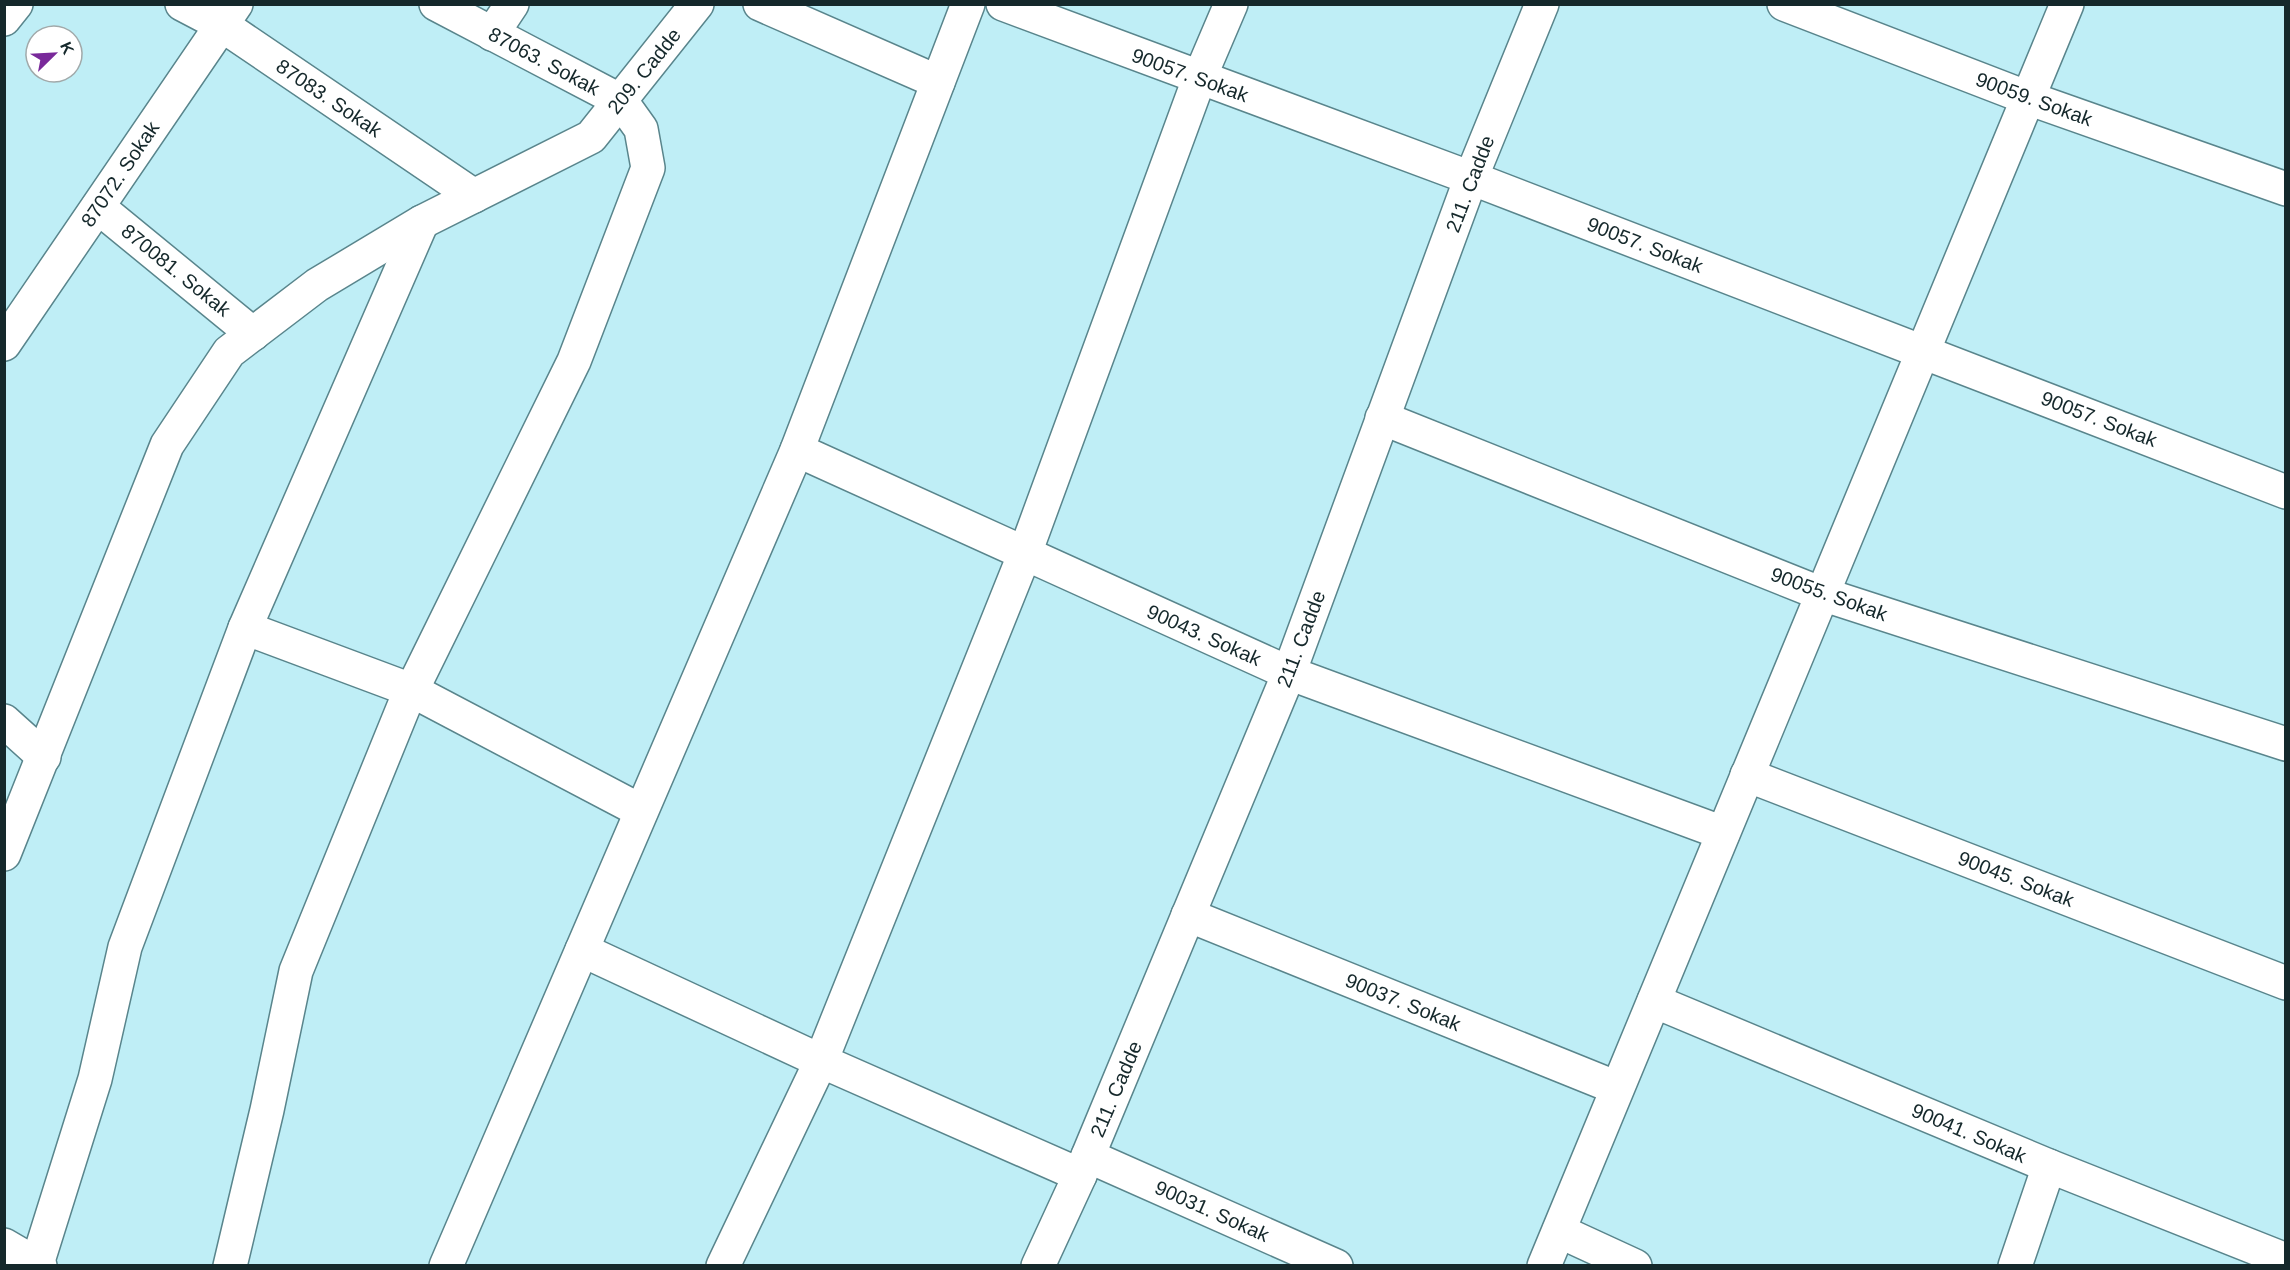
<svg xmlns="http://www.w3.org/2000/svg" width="2290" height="1270" font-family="Helvetica,sans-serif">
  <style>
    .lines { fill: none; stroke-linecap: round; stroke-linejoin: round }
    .street-casing { stroke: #59858c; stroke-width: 36 }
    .secondary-casing { stroke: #59858c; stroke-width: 36 }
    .street { stroke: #fff; stroke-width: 33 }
    .secondary { stroke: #fff; stroke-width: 33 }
    .labels { text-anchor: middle; stroke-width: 6; stroke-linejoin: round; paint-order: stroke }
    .street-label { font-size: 20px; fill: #15282b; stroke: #fff }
  </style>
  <rect width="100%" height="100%" fill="#bfeef6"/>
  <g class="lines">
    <g class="street-casing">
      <g id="street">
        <polyline points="182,4 222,25 474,196"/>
        <polyline points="760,4 938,82"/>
        <polyline points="1003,4 1471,178 2286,492"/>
        <polyline points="1784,4 2028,98 2286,189"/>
        <polyline points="4,19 16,4"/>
        <polyline points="492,34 512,4"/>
        <polyline points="98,207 253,334"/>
        <polyline points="4,344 236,4"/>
        <polyline points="1382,418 1822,594 2286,744"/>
        <polyline points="797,450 1289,673 1723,833"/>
        <polyline points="245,628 411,690 641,811"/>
        <polyline points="4,721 44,757"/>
        <polyline points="1747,775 2286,983"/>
        <polyline points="4,854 167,445 229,352 317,285 422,222 591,137 697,4"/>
        <polyline points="1188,915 1617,1088"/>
        <polyline points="582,950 821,1061 1080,1175"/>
        <polyline points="1654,1001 2049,1166 2286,1260"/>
        <polyline points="1088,1156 1336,1266"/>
        <polyline points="1559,1231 1635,1266"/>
        <polyline points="37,1264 95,1079 125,947 245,628 422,222"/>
        <polyline points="230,1266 267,1110 296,971 404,706 574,361 648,168 641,129 621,101 436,4"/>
        <polyline points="446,1266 797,450 968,4"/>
        <polyline points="723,1266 821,1061 1025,553 1199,79 1231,4"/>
        <polyline points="1038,1266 1080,1175 1289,673 1471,178 1542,4"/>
        <polyline points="1544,1266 2067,4"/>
        <polyline points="2015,1266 2049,1166"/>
      </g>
    </g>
    <g class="secondary-casing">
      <polyline id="secondary" points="4,1245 40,1266"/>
    </g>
    <use href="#street" class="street"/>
    <use href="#secondary" class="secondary"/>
  </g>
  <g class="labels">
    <g class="street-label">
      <text transform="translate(544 61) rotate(28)" y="7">87063. Sokak</text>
      <text transform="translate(644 71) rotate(-51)" y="7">209. Cadde</text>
      <text transform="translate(1190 75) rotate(20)" y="7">90057. Sokak</text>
      <text transform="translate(329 98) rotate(34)" y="7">87083. Sokak</text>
      <text transform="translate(2034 99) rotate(20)" y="7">90059. Sokak</text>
      <text transform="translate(120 174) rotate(-56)" y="7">87072. Sokak</text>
      <text transform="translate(1470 184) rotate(-69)" y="7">211. Cadde</text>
      <text transform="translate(1645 245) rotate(21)" y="7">90057. Sokak</text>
      <text transform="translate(176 270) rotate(39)" y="7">870081. Sokak</text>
      <text transform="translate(2099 419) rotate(21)" y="7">90057. Sokak</text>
      <text transform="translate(1829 594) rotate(20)" y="7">90055. Sokak</text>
      <text transform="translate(1204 635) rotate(24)" y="7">90043. Sokak</text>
      <text transform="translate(1301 639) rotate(-69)" y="7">211. Cadde</text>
      <text transform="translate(2016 879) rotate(21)" y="7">90045. Sokak</text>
      <text transform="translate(1403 1002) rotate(22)" y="7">90037. Sokak</text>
      <text transform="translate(1116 1089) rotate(-67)" y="7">211. Cadde</text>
      <text transform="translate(1969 1133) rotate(23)" y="7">90041. Sokak</text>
      <text transform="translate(1212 1211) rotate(24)" y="7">90031. Sokak</text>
    </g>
  </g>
  <rect width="2290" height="1270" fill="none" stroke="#15282b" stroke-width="12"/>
  <g transform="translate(54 54) rotate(66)"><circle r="28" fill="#ffffff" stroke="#a1a9aa" stroke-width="1.5"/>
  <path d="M0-4.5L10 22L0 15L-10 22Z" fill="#79299a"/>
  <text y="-9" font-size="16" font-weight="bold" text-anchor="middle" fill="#15282b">K</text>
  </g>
</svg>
